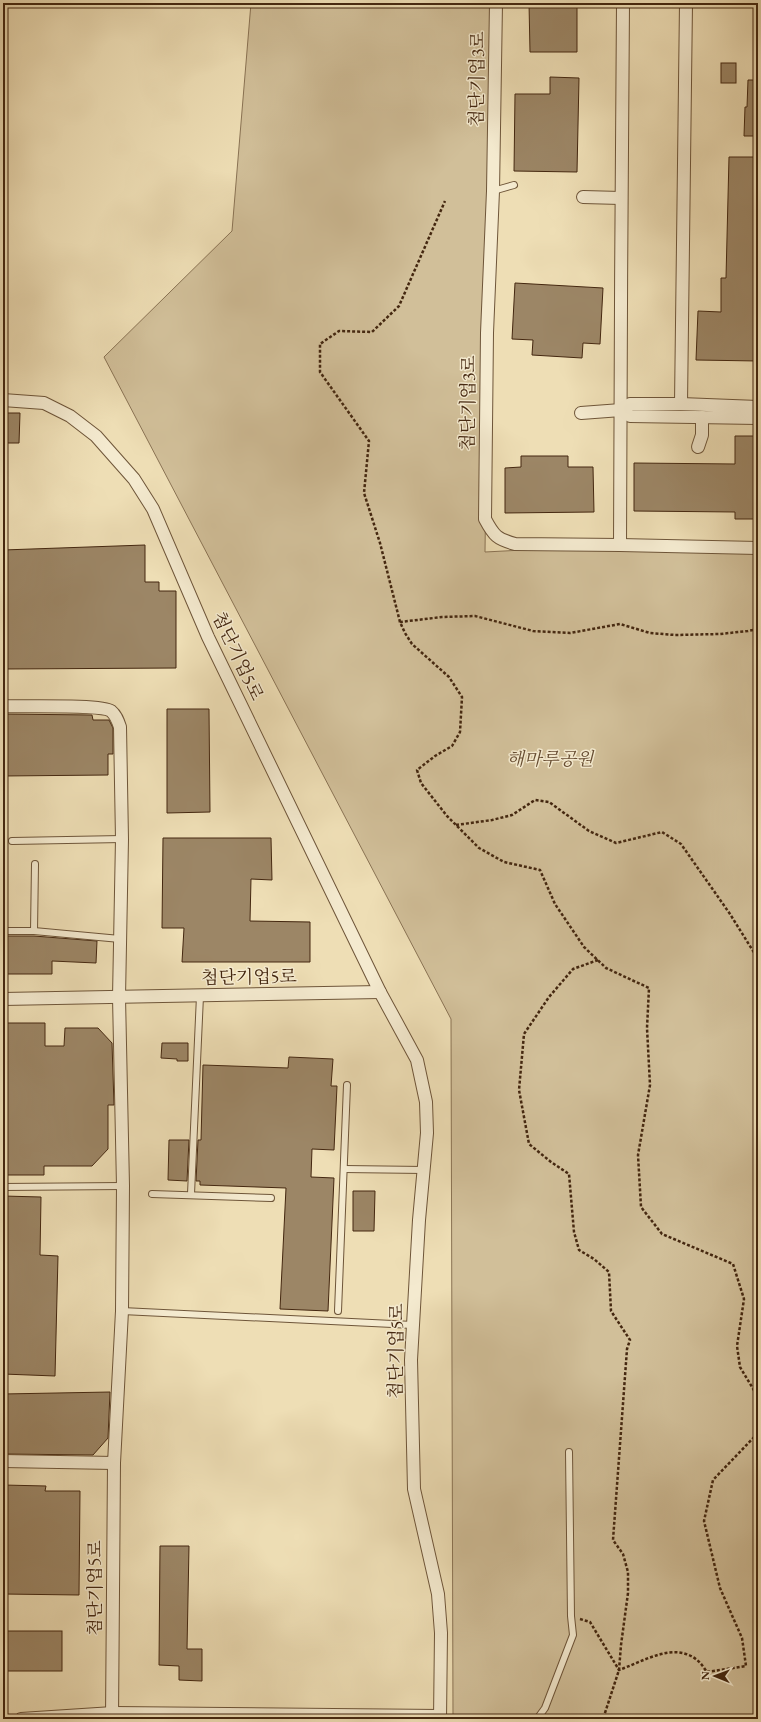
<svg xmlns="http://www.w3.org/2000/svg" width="761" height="1722" font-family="'EB Garamond','Noto Serif KR',serif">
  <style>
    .green { fill: #d1bf99; stroke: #8a7354 }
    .building { fill: #9c8666; stroke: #442710 }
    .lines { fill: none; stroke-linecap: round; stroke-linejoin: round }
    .service-casing { stroke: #6e5539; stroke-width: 8 }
    .minor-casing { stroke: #6e5539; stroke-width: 14 }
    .path { stroke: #442710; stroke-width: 2.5; stroke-dasharray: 3 2; stroke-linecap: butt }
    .service { stroke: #f4eacf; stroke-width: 6 }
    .minor { stroke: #f4eacf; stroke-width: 12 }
    .labels { text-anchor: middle; stroke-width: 3; stroke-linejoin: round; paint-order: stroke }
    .street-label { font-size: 18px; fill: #442710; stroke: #f4eacf }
    .park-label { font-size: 18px; font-style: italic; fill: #674d32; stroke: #f4eacf }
  </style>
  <rect width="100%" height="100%" fill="#eedeb5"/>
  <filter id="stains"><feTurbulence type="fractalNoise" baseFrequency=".005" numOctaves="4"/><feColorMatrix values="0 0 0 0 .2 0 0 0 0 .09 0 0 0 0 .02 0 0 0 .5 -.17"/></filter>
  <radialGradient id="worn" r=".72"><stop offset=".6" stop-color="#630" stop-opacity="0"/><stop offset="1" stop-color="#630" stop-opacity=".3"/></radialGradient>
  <polygon class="green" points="251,3 492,3 485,552 620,545 758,551 758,1719 453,1719 451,1019 104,357 232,231"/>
  <g class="building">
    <polygon points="529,3 577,3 577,52 530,52"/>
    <rect x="721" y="63" width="15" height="20"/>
    <polygon points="550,77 579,78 577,172 514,171 515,94 550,94"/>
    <polygon points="748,80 758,80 758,136 744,136 745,107 747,107"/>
    <polygon points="729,157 758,157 758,361 696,360 698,311 721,312 721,278 726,278"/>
    <polygon points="515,283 603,288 600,344 583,343 582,358 532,355 533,340 512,339"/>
    <polygon points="3,413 20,413 19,443 3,443"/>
    <polygon points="735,436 758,436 758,519 735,519 735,512 634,511 634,463 735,464"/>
    <polygon points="521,456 568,456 568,467 593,467 594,512 505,513 505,468 521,467"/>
    <polygon points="145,545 145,582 159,582 159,591 176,591 176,668 3,669 3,550"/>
    <polygon points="167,709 209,709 210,812 167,813"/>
    <polygon points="3,714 92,715 93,720 109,720 113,728 113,754 108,754 108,775 3,776"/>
    <polygon points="163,838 271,838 272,880 251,879 250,921 310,922 310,962 182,962 184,928 162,928"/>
    <polygon points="3,936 34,936 97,941 96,963 52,961 52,974 3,974"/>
    <polygon points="5,1023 45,1023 45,1046 64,1046 65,1028 98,1028 112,1043 114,1105 108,1105 108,1149 92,1166 44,1166 44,1175 4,1175 3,1103 4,1103"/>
    <polygon points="162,1043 188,1043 188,1061 177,1061 177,1059 161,1058"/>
    <polygon points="289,1057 333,1059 331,1086 337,1086 334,1150 312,1149 311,1177 334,1178 328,1311 280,1309 286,1188 200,1185 200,1181 196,1181 198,1140 201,1140 203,1065 288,1068"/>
    <polygon points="169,1140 189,1140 187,1181 168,1180"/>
    <polygon points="353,1191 375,1191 374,1231 353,1231"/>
    <polygon points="3,1196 41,1197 40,1255 58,1256 55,1376 3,1374"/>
    <polygon points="110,1392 108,1438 93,1455 4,1454 3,1394"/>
    <polygon points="3,1485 46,1486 45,1491 80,1491 79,1595 3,1594"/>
    <polygon points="160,1546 189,1546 187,1649 202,1649 202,1681 179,1680 179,1666 159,1665"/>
    <rect x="3" y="1631" width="59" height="40"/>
  </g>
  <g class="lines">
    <g class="service-casing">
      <g id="service">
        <polyline points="493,191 514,185"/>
        <polyline points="12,841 122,839"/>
        <polyline points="3,931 34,931 120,939"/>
        <polyline points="34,931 35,864"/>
        <polyline points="344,1169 424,1170"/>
        <polyline points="3,1187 123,1186"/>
        <polyline points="152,1194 271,1198"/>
        <polyline points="191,1194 200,996"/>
        <polyline points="122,1311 413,1325"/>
        <polyline points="338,1311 347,1085"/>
        <polyline points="537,1719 545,1708 573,1635 571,1616 569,1452"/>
      </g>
    </g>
    <g class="minor-casing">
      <g id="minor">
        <path d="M496,3L493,191L487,333L485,519C494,536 497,539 515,544L620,545L758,548"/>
        <polyline points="583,197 621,198"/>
        <polyline points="3,400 44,403 70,416 96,436 134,479 153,509 208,637 380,992 417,1060 426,1102 427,1133 419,1220 411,1360 414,1489 438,1594 441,1633 440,1719"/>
        <polyline points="681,404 686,3"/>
        <polyline points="758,407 681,404 630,404 622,409 630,416 758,418"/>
        <polyline points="581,413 621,410"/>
        <polyline points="698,447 702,435 702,417"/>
        <path d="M620,545C621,364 621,184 623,3"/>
        <path d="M3,706C19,707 102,704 111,711C116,715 118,721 120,727L122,839L119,997L123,1186L122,1311L114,1463L3,1461"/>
        <polyline points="3,999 380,992"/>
        <polyline points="21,1719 113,1713 440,1716"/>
        <polyline points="112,1719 114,1463"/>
      </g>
    </g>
    <g class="path">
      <polyline points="400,622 380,543 364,493 369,441 320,372 320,344 339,331 372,332 399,306 445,201"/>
      <polyline points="758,629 748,631 720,634 675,635 650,633 620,624 570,633 533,631 475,616 442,617 400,622 405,633 412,644 449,677 462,697 460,732 452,746 435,756 417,770 421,783 447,816 479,848 504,862 540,870 555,904 584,947 606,968 649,988 647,1028 650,1085 638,1155 641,1207 662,1234 733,1264 744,1299 737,1346 740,1367 755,1392 758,1409"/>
      <polyline points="456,825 492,820 512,815 535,800 549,802 589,831 616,843 662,832 681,844 730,914 758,959"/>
      <polyline points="598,960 573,969 549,997 524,1034 519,1090 529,1144 551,1162 569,1174 574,1232 579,1250 594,1259 609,1272 611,1311 630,1340 627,1349 613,1540 623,1554 628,1572 628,1593 621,1645 619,1670 603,1719"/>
      <path d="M580,1619L590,1622L619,1670C642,1662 674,1641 697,1660C701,1663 704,1668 707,1672L746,1666L742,1638L720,1588L704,1521L713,1480L758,1433"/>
    </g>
    <use href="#service" class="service"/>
    <use href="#minor" class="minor"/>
  </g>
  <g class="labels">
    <g class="street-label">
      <text transform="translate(477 79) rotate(-89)" y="6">첨단기업3로</text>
      <text transform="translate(468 403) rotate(-89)" y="6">첨단기업3로</text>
      <text transform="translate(238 656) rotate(65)" y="6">첨단기업5로</text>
      <text transform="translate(249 977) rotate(-1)" y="6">첨단기업5로</text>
      <text transform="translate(396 1351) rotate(-89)" y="6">첨단기업5로</text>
      <text transform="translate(95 1588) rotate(-90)" y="6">첨단기업5로</text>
    </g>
    <g class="park-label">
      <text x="550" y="765">해마루공원</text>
    </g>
  </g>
  <rect width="761" height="1722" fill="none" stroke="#eedeb5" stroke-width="16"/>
  <rect x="4" y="4" width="753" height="1714" fill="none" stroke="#442710" stroke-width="2"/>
  <rect x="8" y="8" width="745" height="1706" fill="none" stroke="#442710"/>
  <g transform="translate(715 1676) rotate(271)" stroke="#f4eacf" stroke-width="3" paint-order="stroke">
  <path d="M0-3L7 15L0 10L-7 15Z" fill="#442710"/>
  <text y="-6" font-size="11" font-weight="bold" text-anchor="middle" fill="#442710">N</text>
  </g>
  <rect width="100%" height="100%" filter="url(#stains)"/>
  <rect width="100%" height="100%" fill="url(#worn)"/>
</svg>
